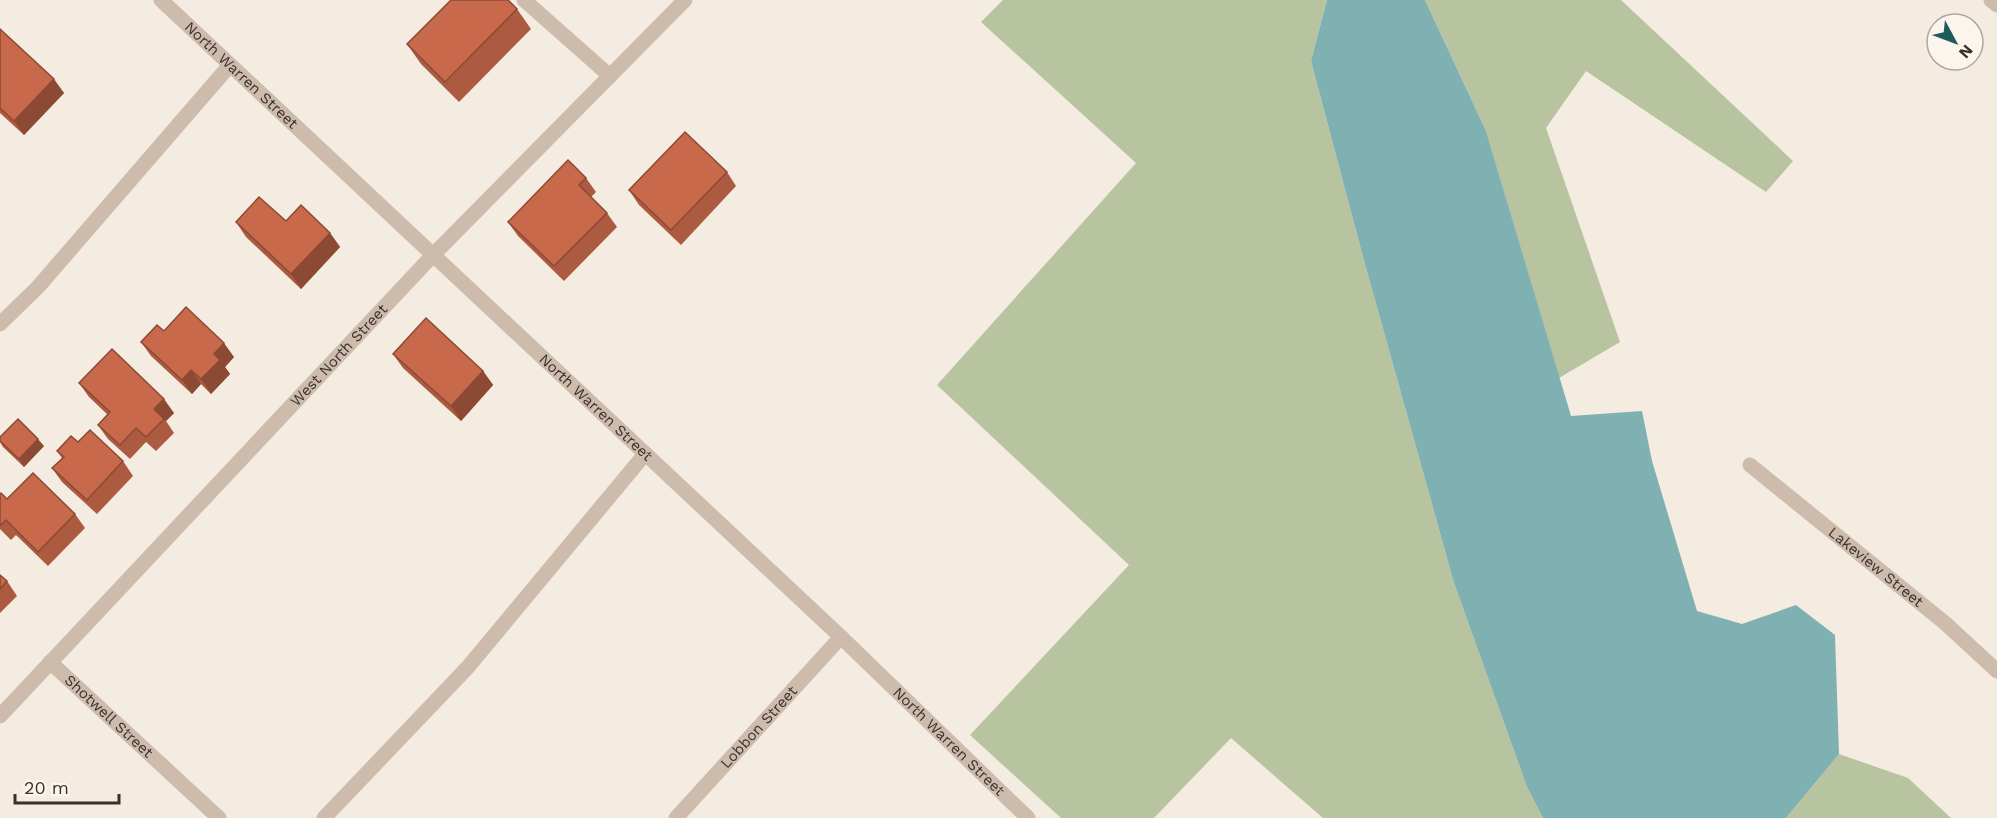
<svg xmlns="http://www.w3.org/2000/svg" width="1997" height="818" font-family="'Work Sans',sans-serif">
  <style>
    .green { fill: #b8c4a0 }
    .water { fill: #7fb0b2 }
    .lines { fill: none; stroke-linecap: round; stroke-linejoin: round }
    .minor { stroke: #cdbbac; stroke-width: 15 }
    .wall { fill: #ac5a40 }
    .shaded-wall { fill: #8c4a34 }
    .building { fill: #c8694b; stroke: #8c4a34; stroke-width: 1.5 }
    .labels { text-anchor: middle; stroke-width: 4.5; stroke-linejoin: round; paint-order: stroke }
    .street-label { font-size: 15px; fill: #3b302b; stroke: #fbf5ee }
  </style>
  <rect width="100%" height="100%" fill="#f4ebe1"/>
  <g class="green">
    <polygon points="1003,0 1327,0 1311,61 1363,257 1454,583 1527,787 1543,818 1323,818 1231,738 1154,818 1061,818 970,735 1129,565 937,385 1136,163 981,22"/>
    <polygon points="1425,0 1621,0 1793,161 1766,192 1586,71 1546,128 1620,342 1559,378 1486,131"/>
    <polygon points="1839,754 1908,778 1951,818 1786,818"/>
  </g>
  <polygon class="water" points="1327,0 1425,0 1486,131 1571,416 1642,411 1652,461 1697,611 1742,624 1796,605 1835,635 1839,754 1786,818 1543,818 1527,787 1454,583 1363,257 1311,61"/>
  <g class="lines">
    <g class="minor">
      <path id="s1" d="M161,0L841,637L1028,818"/>
      <polyline points="524,0 610,76"/>
      <polyline points="1991,0 1997,5"/>
      <polyline points="0,324 38,287 230,65"/>
      <path id="s2" d="M1750,465L1945,623L1997,671"/>
      <path id="s3" d="M50,662L219,818"/>
      <path id="s4" d="M0,716L433,255L685,0"/>
      <polyline points="324,818 468,667 645,454"/>
      <path id="s5" d="M676,818L841,637"/>
    </g>
  </g>
  <g class="wall">
    <polygon points="517,9 531,29 459,102 421,64 407,44"/>
    <polygon points="0,29 64,93 24,135 0,113"/>
    <polygon points="727,172 736,186 681,245 639,205 629,190"/>
    <polygon points="586,178 596,192 591,197 607,213 617,227 564,281 518,236 508,222"/>
    <polygon points="286,221 330,233 340,247 301,289 246,237 236,222"/>
    <polygon points="164,331 234,357 225,367 230,374 211,394 201,384 192,394 151,356 141,342"/>
    <polygon points="393,354 483,371 493,385 461,421 403,368"/>
    <polygon points="79,383 174,413 166,421 174,433 156,451 146,442 130,459 108,439 98,425 108,415 89,397"/>
    <polygon points="0,437 44,446 24,467 3,447 0,442"/>
    <polygon points="78,442 123,461 133,476 97,514 62,482 52,468 62,458 57,451"/>
    <polygon points="0,494 7,499 75,514 85,528 48,566 16,535 11,540 0,529"/>
    <polygon points="0,575 7,581 17,596 0,613"/>
  </g>
  <g class="shaded-wall">
    <polygon points="54,79 64,93 24,135 14,121"/>
    <polygon points="330,233 340,247 301,289 291,274"/>
    <polygon points="224,343 234,357 225,367 230,374 211,394 201,379 214,354"/>
    <polygon points="191,370 201,384 192,394 182,380"/>
    <polygon points="483,371 493,385 461,421 451,406"/>
    <polygon points="164,399 174,413 166,421 154,409"/>
    <polygon points="38,439 44,446 24,467 19,459"/>
  </g>
  <g class="building">
    <polygon points="451,0 508,0 517,9 445,82 407,44"/>
    <polygon points="0,29 54,79 14,121 0,108"/>
    <polygon points="685,132 727,172 671,230 629,190"/>
    <polygon points="568,160 586,178 579,185 607,213 554,266 508,222"/>
    <polygon points="259,197 286,221 301,205 330,233 291,274 236,222"/>
    <polygon points="186,307 224,343 214,354 220,360 201,379 191,370 182,380 141,342 157,325 164,331"/>
    <polygon points="426,318 483,371 451,406 393,354"/>
    <polygon points="112,349 164,399 154,409 164,419 146,437 136,428 120,445 98,425 110,412 79,383"/>
    <polygon points="18,419 38,439 19,459 0,441 0,437"/>
    <polygon points="90,430 123,461 87,500 52,468 64,457 57,451 71,436 78,442"/>
    <polygon points="33,473 75,514 38,552 6,520 1,525 0,525 0,494 1,493 7,499"/>
    <polygon points="0,575 7,581 0,589"/>
  </g>
  <g class="labels">
    <g class="street-label">
      <text dy="5" stroke="none"><textPath href="#s1" startOffset="110">North Warren Street</textPath></text>
      <text dy="5" stroke="none"><textPath href="#s4" startOffset="495">West North Street</textPath></text>
      <text dy="5" stroke="none"><textPath href="#s1" startOffset="596">North Warren Street</textPath></text>
      <text dy="5" stroke="none"><textPath href="#s2" startOffset="162">Lakeview Street</textPath></text>
      <text dy="5" stroke="none"><textPath href="#s3" startOffset="80">Shotwell Street</textPath></text>
      <text dy="5" stroke="none"><textPath href="#s5" startOffset="123">Lobbon Street</textPath></text>
      <text dy="5" stroke="none"><textPath href="#s1" startOffset="1082">North Warren Street</textPath></text>
    </g>
  </g>
  <g transform="translate(1955 42) rotate(131)"><circle r="28" fill="#fbf5ee" stroke="#aea6a0" stroke-width="1.5"/>
  <path d="M0-4.5L10 22L0 15L-10 22Z" fill="#1f5a5e"/>
  <text y="-9" font-size="16" font-weight="bold" text-anchor="middle" fill="#3b302b">N</text>
  </g>
  <path d="M15 794v9h104v-9" fill="none" stroke="#3b302b" stroke-width="3"/>
  <text x="24" y="794" font-size="18" fill="#3b302b" stroke="#fbf5ee" stroke-width="4.5" paint-order="stroke">20 m</text>
</svg>
